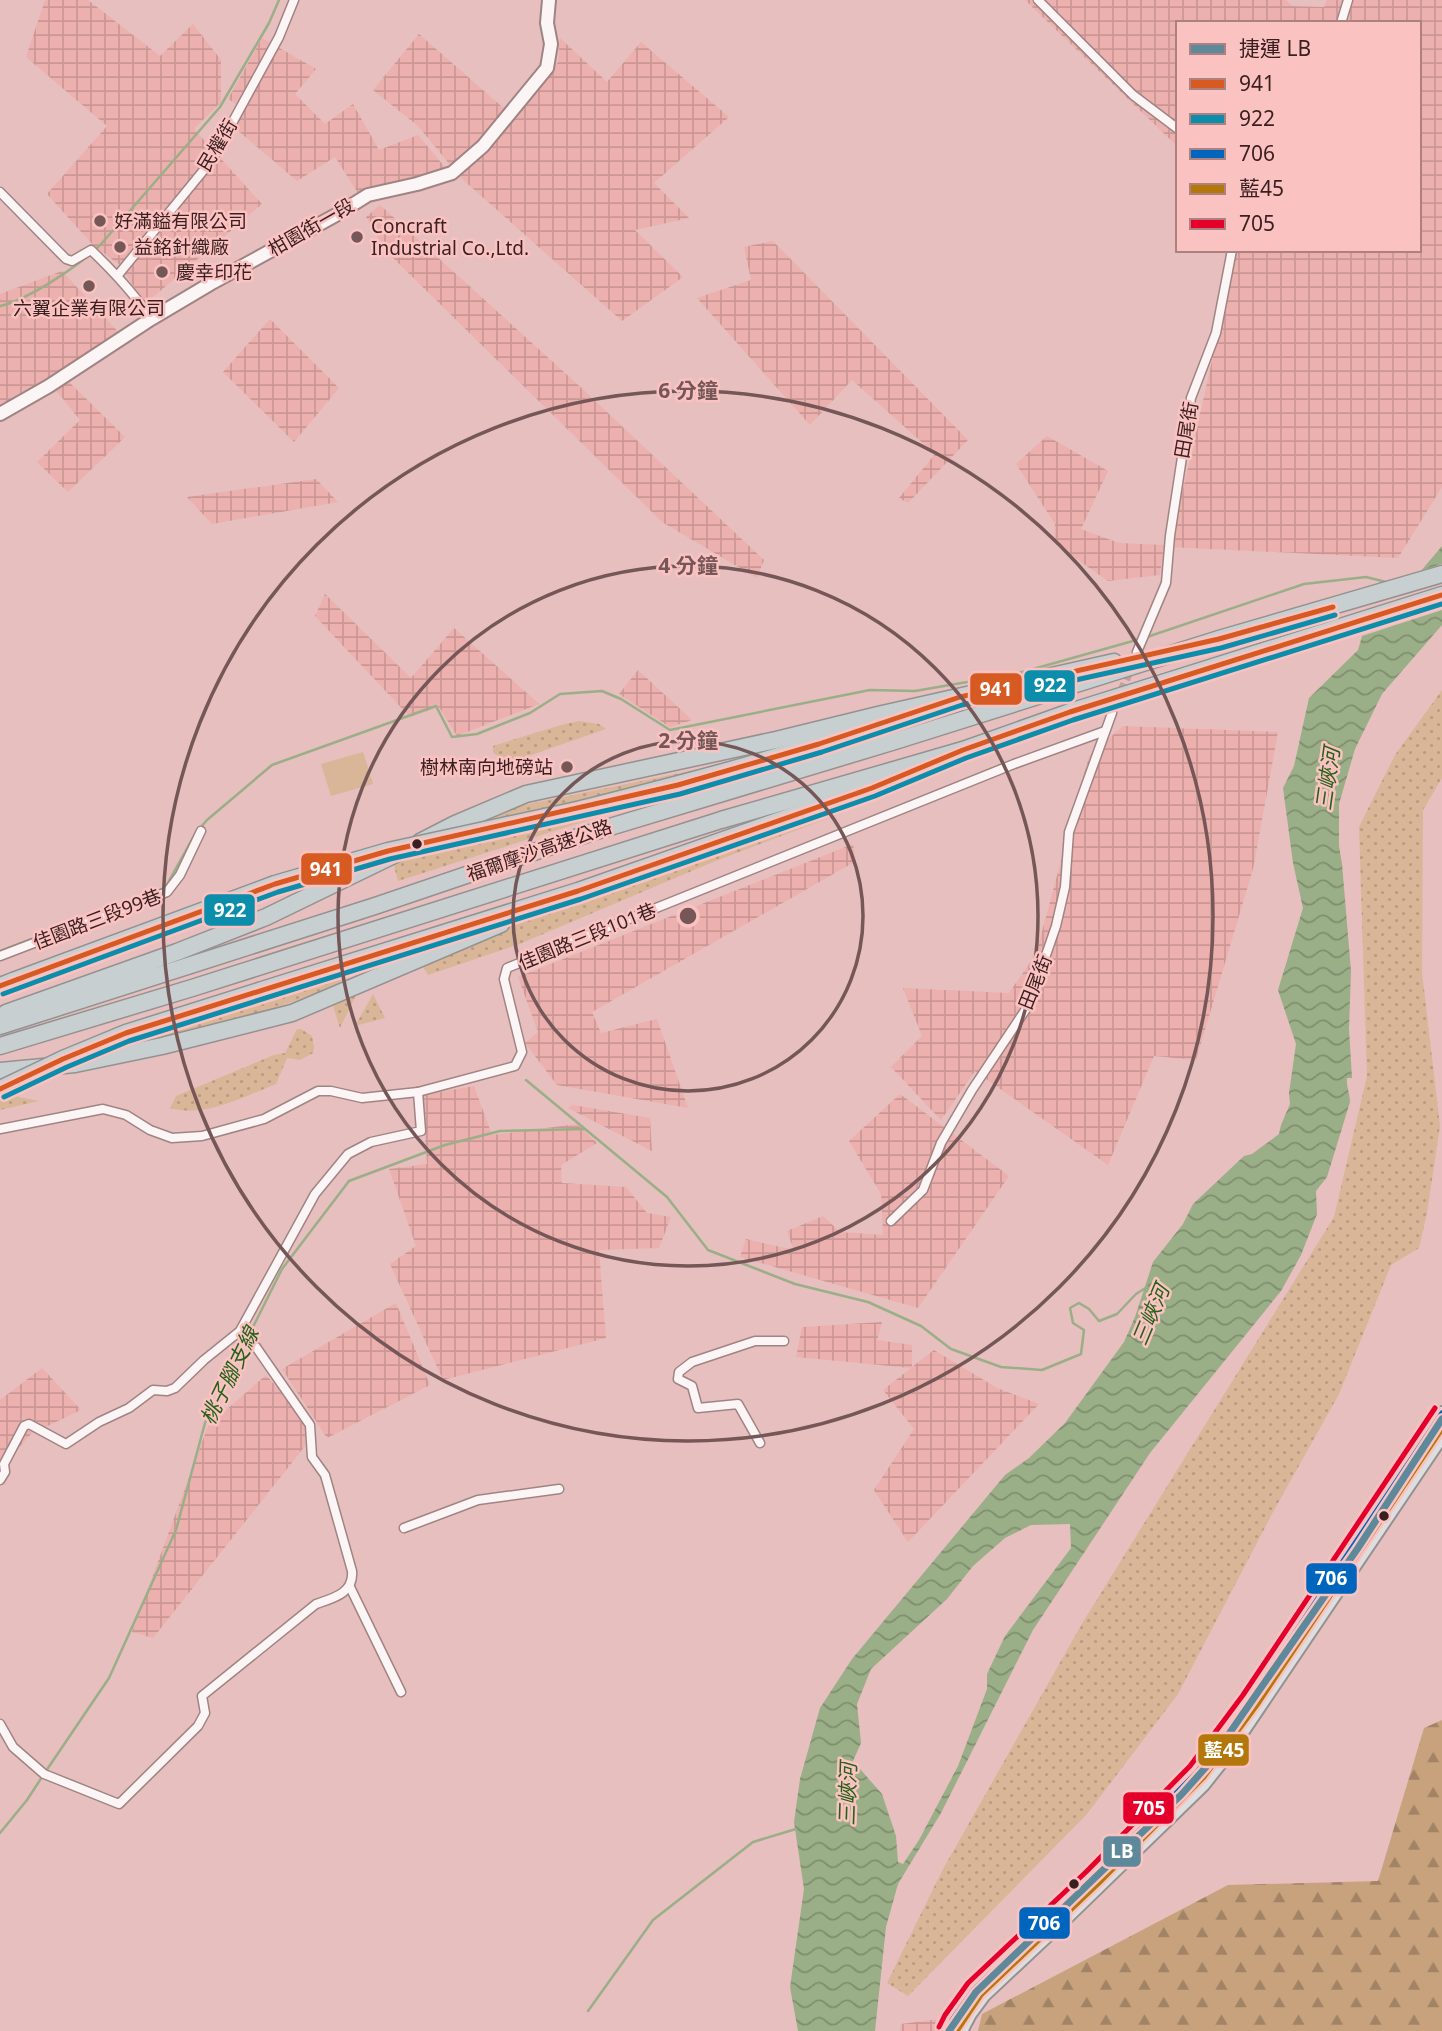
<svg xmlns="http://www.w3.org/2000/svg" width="1442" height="2031" font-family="'Noto Sans','Noto Sans TC',sans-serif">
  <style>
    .industrial { fill: url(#industrial-grid) }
    .green { fill: url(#green-dots) }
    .forest { fill: url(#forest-firs) }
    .pitch { fill: #d8b697 }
    .water { fill: url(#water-waves); fill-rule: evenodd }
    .pier { fill: #e6bfbe }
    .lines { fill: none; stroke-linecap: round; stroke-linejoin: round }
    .stream { stroke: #9aaf87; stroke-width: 2.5 }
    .street-tunnel { stroke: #c39f9e; stroke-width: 8; stroke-dasharray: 8 4; stroke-linecap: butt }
    .street-casing { stroke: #a08483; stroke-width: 11 }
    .secondary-casing { stroke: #a08483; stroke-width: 16 }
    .primary-casing { stroke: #959191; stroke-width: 16 }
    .highway-casing { stroke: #959191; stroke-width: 19 }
    .street { stroke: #fbf5f5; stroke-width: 8 }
    .secondary { stroke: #fbf5f5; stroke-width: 12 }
    .primary { stroke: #dcdedf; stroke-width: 12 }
    .highway { stroke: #c7cfd0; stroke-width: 16 }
    .highway-bridge-casing { stroke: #959191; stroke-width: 19; stroke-linecap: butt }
    .highway-bridge { stroke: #c7cfd0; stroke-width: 16 }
    .bus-1-casing { stroke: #fac2c0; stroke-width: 10 }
    .bus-2-casing { stroke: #fac2c0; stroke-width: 10 }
    .bus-3-casing { stroke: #fac2c0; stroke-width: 10 }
    .bus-4-casing { stroke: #fac2c0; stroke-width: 10 }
    .bus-5-casing { stroke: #fac2c0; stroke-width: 10 }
    .bus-1 { stroke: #d65a22; stroke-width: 5 }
    .bus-2 { stroke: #0b8dab; stroke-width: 5 }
    .bus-3 { stroke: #0065bd; stroke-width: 5 }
    .bus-4 { stroke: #b4770b; stroke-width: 5 }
    .bus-5 { stroke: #e4002b; stroke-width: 5 }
    .metro-1-casing { stroke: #fac2c0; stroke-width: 12 }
    .metro-1 { stroke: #5d899b; stroke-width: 7 }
    .ring { fill: none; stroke: #765757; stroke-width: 3.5 }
    .poi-dot { fill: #765757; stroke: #fac2c0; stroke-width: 2.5 }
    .bus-dot { fill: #391f1f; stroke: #fac2c0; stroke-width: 2.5 }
    .labels { text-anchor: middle; stroke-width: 5; stroke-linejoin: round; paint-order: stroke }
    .street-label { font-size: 19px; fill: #391f1f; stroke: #fac2c0 }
    .poi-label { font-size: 19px; fill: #391f1f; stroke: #fac2c0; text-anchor: start }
    .water-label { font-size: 21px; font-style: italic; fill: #246217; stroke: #fac2c0 }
    .centre { fill: #765757; stroke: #fac2c0; stroke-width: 3.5 }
    .ring-label { font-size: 21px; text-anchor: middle; font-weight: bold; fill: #765757; stroke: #fac2c0; stroke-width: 5; stroke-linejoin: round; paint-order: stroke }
    .line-badge { stroke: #fac2c0; stroke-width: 2.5 }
    .badge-label { font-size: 19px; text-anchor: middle; font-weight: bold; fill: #fff }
  </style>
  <defs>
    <pattern id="industrial-grid" width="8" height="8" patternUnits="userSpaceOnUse" patternTransform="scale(1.75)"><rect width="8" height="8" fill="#ecb0ae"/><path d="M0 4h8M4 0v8" fill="none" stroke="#cb9795"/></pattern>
    <pattern id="green-dots" width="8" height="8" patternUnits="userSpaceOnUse" patternTransform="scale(1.75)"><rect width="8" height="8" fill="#d8b697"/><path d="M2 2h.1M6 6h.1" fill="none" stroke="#ba9c82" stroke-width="1.8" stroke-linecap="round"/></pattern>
    <pattern id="forest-firs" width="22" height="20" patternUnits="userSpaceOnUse" patternTransform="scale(1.75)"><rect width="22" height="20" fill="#c7a27d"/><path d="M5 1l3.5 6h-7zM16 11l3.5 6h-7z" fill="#a38366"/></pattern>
    <pattern id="water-waves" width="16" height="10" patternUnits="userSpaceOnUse" patternTransform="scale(1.75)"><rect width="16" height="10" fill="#9aaf87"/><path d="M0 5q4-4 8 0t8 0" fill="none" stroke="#7f8e6e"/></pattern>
  </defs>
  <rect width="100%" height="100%" fill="#e6bfbe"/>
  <g class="industrial">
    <polygon points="45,0 88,0 160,56 193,24 221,60 221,102 194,129 262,204 145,304 120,265 93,245 47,194 107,126 26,57"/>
    <polygon points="1025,0 1286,0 1292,6 1324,7 1327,0 1442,0 1442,487 1398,558 1170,547 1237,250 1419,250 1419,23 1178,23 1178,147"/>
    <polygon points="419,34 516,119 558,62 560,38 607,82 641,42 729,117 654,183 689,218 635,230 683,277 622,321 461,178 418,126 373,90"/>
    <polygon points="262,38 316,69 295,94 325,124 353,104 379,150 418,135 449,172 413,182 358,193 335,157 297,181 236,129 244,109 228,99"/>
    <polygon points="380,205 575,382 764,560 757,578 662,522 386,251 366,217"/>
    <polygon points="773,241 968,440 908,503 899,498 935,454 852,380 810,425 697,298 751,280 744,247"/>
    <polygon points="62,271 121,335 0,410 0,294"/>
    <polygon points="270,319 339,388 294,442 223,372"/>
    <polygon points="67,380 125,437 68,492 37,462 80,420 54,388"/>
    <polygon points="1047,436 1108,471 1081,529 1119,543 1164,545 1160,575 1108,581 1054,543 1055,524 1016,464"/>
    <polygon points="316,479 338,502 212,524 187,497"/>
    <polygon points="325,594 411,678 454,628 539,704 457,736 439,707 410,717 315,616"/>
    <polygon points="638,670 692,720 670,727 619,694"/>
    <polygon points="1123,726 1278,732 1253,869 1196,1060 1154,1056 1108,1165 975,1071 941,1120 891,1067 922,1036 903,988 1009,993 1036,954 1089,756"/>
    <polygon points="853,844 856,861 592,1012 601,1033 657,1019 688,1108 557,1085 525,1043 538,1032 518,977"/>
    <polygon points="474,1086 492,1135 577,1124 597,1143 561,1165 562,1183 626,1187 647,1213 671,1217 659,1248 599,1250 606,1338 443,1380 390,1264 416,1246 389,1169 427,1164 422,1095"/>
    <polygon points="900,1094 1009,1176 918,1308 740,1257 746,1239 794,1250 787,1231 823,1216 840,1232 883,1235 881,1194 849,1141"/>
    <polygon points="573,1105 650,1118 652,1151 568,1108"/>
    <polygon points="396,1303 430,1385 327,1438 282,1369"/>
    <polygon points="882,1322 877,1340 912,1345 912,1367 934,1350 997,1388 1039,1404 908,1542 874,1490 914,1429 883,1390 911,1368 796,1357 802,1327"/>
    <polygon points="42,1368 81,1410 31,1434 2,1467 0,1465 0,1400"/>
    <polygon points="266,1375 305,1419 305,1446 153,1638 132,1632 208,1426"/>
    <polygon points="947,2018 940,2031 900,2031 901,2024"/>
  </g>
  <g class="green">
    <polygon points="1442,690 1442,778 1423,810 1422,972 1440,1126 1427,1213 1419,1248 1391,1265 1339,1394 1273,1512 1178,1694 1087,1814 908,1996 887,1983 942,1871 1083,1622 1334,1217 1367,1076 1359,827 1395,755"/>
    <polygon points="579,721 599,724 606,729 505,764 499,756 493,753 493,746 561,725"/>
    <polygon points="719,765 665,784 450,833 495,811"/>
    <polygon points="876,800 713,862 517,945 428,975 423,966 466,944 555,908 620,888 742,840"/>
    <polygon points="648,801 398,881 393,862 450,847"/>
    <polygon points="378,961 326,989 262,1013 105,1050 128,1040"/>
    <polygon points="357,993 340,1028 333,1006"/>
    <polygon points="373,994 385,1018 355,1026"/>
    <path d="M297,1029H301L312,1036L314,1047L313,1053L300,1060L287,1058L276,1084C243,1097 205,1118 170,1108L176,1096L274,1055L285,1053Z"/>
    <polygon points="3,1094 39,1101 0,1110 0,1095"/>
  </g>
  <polygon class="forest" points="1442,1720 1442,2031 978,2031 982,2014 1228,1885 1378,1881 1424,1728"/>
  <polygon class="pitch" points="363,752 373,784 331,796 321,764"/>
  <path class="water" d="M1442,546V625L1382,694L1355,749L1339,804V846L1342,864L1351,971L1349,1029L1352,1078H1347C1346,1085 1350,1094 1350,1102L1327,1177L1316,1191L1317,1214L1301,1255L1281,1291L1150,1453L1033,1630L941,1813L898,1884L886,1927L875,2031H798L790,1987L804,1889L794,1822L800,1779L820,1708L852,1659L1005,1475L1029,1458L1065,1423L1124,1342L1135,1317L1153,1262L1183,1224L1193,1204L1244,1156L1252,1154L1279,1134L1281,1125L1290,1104L1289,1093L1296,1044L1278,990L1303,908L1293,863L1283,788L1294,766L1309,698L1358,650L1363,633L1376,631L1409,585ZM1070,1524L1071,1548L1005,1636L987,1674V1689L958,1766L919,1840L903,1864L898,1862L896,1836L882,1794L853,1761L861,1743L857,1704L871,1669L947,1599L973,1566L1005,1538L1031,1525Z"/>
  <polygon class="pier" points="1442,564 1442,610 1359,637 1361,630 1374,628 1416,572"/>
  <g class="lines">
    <g class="stream">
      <path d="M0,306C28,300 82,264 102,243L220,107L269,23L279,0"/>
      <polyline points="1147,637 1304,584 1366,577 1386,582"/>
      <polyline points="0,951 165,888 195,834 207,820 272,765 436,706 452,737 477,734 530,713 560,694 602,691 621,699 670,730 870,690 915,691 1019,673 1140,639"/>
      <polyline points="526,1080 667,1197 708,1250 795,1284 868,1302 921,1326 951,1349 1001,1367 1042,1370 1081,1354 1084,1330 1073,1323 1070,1308 1079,1303 1089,1309 1099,1321 1117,1314 1136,1294 1147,1287"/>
      <polyline points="46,1771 109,1678 176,1530 205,1423 282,1269 349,1181 445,1145 500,1131 585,1129"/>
      <polyline points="0,1833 27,1800 42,1777"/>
      <polyline points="588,2011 653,1920 753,1842 796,1829"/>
    </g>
    <polyline class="street-tunnel" points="1112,713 1131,668"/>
    <g class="street-casing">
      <g id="street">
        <polyline points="1038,0 1133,95 1178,129"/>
        <polyline points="1341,23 1348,0"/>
        <path d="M0,192L66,259L72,261L91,250C114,272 134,293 151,319"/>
        <polyline points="118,275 212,160 279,37 294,0"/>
        <polyline points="1137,652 1166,583 1170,536 1191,398 1216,333 1232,250"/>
        <polyline points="0,956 167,892 180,875 201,831"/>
        <polyline points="0,1129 103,1109 126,1115 150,1130 172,1138 202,1136 264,1119 318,1091 331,1091 362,1098 418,1092 515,1066 522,1052 504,979 507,968 1014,764 1105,731"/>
        <polyline points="891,1221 923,1190 941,1143 972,1090 1030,1003 1040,967 1044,961 1056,926 1065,887 1069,832 1112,713"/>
        <polyline points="760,1443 738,1404 698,1408 692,1386 678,1379 679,1372 692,1362 755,1341 784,1341"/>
        <polyline points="0,1480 5,1472 4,1464 24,1426 29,1424 66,1444 99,1422 129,1408 153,1390 167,1391 175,1388 204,1360 240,1331 315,1194 348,1154 371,1142 421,1131 418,1092"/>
        <polyline points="404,1528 478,1500 559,1489"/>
        <polyline points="350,1587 401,1692"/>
        <path d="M0,1724L13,1747L44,1774L119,1804L198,1726L205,1713L202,1696L316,1604C334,1598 354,1593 352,1571L325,1475L312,1457L310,1425L256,1347L240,1331"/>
      </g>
    </g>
    <g class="secondary-casing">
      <polyline id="secondary" points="0,414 49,386 151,319 210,284 336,215 368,195 417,184 452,173 483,146 547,68 551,44 547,23 549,0"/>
    </g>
    <g class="primary-casing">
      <g id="primary">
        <polyline points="947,2031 952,2020 974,1989 1093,1877 1197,1772 1250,1700 1442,1413"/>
        <polyline points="961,2031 970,2014 984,1995 1065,1919 1203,1785 1226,1756 1442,1436"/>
      </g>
    </g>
    <g class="highway-casing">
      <g id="highway">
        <path d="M577,810C676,785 775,760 871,726"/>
        <polyline points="420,842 455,824 526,794 776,740 878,715 1114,662"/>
        <polyline points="0,986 13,981"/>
        <polyline points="262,990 578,891 872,788 903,775"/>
        <polyline points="6,1013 177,952 266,917 400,852"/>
        <polyline points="0,1026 375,906 590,833 895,741 1219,639 1442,574"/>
        <polyline points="0,1046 192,988 721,820 963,750 1070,712 1442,595"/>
        <polyline points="0,1071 75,1064 162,1046 292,1013 501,924"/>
      </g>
    </g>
    <use href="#street" class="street"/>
    <use href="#secondary" class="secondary"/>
    <use href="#primary" class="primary"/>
    <use href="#highway" class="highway"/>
    <g class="highway-bridge-casing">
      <g id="highway-bridge">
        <polyline points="13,981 275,884 388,851 577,810"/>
        <polyline points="0,1089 63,1059 126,1033 262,990"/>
      </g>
    </g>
    <use href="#highway-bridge" class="highway-bridge"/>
    <g class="bus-1-casing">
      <g id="bus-1">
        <polyline points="0,986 275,884 388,851 678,785 819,744 960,697 1219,639 1333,607"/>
        <polyline points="0,1089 63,1059 126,1033 578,891 872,788 963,750 1070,712 1442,595"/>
      </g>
    </g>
    <g class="bus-2-casing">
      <g id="bus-2">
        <polyline points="3,994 278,892 390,859 680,794 822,752 962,705 1221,648 1335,615"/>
        <polyline points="4,1097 67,1067 129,1041 581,899 875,796 966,758 1073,720 1442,604"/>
      </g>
    </g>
    <g class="bus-3-casing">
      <polyline id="bus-3" points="947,2031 952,2020 974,1989 1093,1877 1197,1772 1250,1700 1442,1413"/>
    </g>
    <g class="bus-4-casing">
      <polyline id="bus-4" points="957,2031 981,1995 1099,1883 1204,1777 1257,1705 1442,1429"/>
    </g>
    <g class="bus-5-casing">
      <polyline id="bus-5" points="939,2027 945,2015 968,1983 1087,1871 1190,1766 1243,1695 1435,1408"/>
    </g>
    <use href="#bus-1" class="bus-1"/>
    <use href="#bus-2" class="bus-2"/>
    <use href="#bus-3" class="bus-3"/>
    <use href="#bus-4" class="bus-4"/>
    <use href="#bus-5" class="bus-5"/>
    <g class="metro-1-casing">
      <polyline id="metro-1" points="949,2031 976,1992 1182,1794 1206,1767 1358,1548 1442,1419"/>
    </g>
    <use href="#metro-1" class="metro-1"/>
  </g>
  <g class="ring">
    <circle cx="688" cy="916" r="175"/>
    <circle cx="688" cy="916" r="350"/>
    <circle cx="688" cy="916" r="525"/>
  </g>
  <g class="poi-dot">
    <circle cx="100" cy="221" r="7"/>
    <circle cx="357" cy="237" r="7"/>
    <circle cx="120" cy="247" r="7"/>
    <circle cx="162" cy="272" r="7"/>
    <circle cx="89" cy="286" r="7"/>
    <circle cx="567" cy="767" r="7"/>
  </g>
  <g class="bus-dot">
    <circle cx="417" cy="844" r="6"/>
    <circle cx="1384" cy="1516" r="6"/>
    <circle cx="1074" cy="1884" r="6"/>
  </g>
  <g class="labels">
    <g class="street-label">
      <text transform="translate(217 145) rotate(-59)" y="7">民權街</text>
      <text transform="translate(311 227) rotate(-30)" y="7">柑園街一段</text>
      <text transform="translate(1186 430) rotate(-80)" y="7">田尾街</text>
      <text transform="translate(539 850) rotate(-19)" y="7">福爾摩沙高速公路</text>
      <text transform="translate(97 919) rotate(-21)" y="7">佳園路三段99巷</text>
      <text transform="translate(587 936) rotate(-22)" y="7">佳園路三段101巷</text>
      <text transform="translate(1035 982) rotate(-68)" y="7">田尾街</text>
    </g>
    <g class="poi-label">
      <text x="114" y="228">好滿鎰有限公司</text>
      <text x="371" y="233">Concraft<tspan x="371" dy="22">Industrial Co.,Ltd.</tspan></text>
      <text x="134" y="254">益銘針織廠</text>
      <text x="176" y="279">慶幸印花</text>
      <text x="89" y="315" text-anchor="middle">六翼企業有限公司</text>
      <text x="553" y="774" text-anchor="end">樹林南向地磅站</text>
    </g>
    <g class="water-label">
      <text transform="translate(1328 779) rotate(-82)" y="7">三峽河</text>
      <text transform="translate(1151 1315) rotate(-67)" y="7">三峽河</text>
      <text transform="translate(230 1376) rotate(-64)" y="7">桃子腳支線</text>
      <text transform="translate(848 1794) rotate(-88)" y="7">三峽河</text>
    </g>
  </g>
  <circle cx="688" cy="916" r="10" class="centre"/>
  <g class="ring-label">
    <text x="688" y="398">6 分鐘</text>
    <text x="688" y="573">4 分鐘</text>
    <text x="688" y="748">2 分鐘</text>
  </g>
  <g class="line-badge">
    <rect x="1023" y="669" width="53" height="34" rx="7" fill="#0b8dab"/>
    <rect x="969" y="672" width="54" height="34" rx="7" fill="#d65a22"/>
    <rect x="300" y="852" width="53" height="34" rx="7" fill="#d65a22"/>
    <rect x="203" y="893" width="53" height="34" rx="7" fill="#0b8dab"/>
    <rect x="1305" y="1562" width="53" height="33" rx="7" fill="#0065bd"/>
    <rect x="1197" y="1733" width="53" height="34" rx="7" fill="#b4770b"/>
    <rect x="1122" y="1791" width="53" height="34" rx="7" fill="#e4002b"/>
    <rect x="1102" y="1835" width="40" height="33" rx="7" fill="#5d899b"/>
    <rect x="1018" y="1906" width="53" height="34" rx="7" fill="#0065bd"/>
  </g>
  <g class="badge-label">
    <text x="1050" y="692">922</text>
    <text x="996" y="696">941</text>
    <text x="326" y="876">941</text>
    <text x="230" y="917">922</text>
    <text x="1331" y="1585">706</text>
    <text x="1224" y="1757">藍45</text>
    <text x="1149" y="1815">705</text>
    <text x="1122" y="1858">LB</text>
    <text x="1044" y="1930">706</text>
  </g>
  <rect x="1176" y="21" width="245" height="231" fill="#fac2c0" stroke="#ad8180" stroke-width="2"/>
  <rect x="1190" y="44" width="35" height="10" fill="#5d899b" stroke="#ad8180" stroke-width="2"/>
  <text x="1239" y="56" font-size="21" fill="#391f1f">捷運 LB</text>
  <rect x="1190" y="79" width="35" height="10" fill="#d65a22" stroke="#ad8180" stroke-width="2"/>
  <text x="1239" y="91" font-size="21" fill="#391f1f">941</text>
  <rect x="1190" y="114" width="35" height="10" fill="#0b8dab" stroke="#ad8180" stroke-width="2"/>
  <text x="1239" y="126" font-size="21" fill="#391f1f">922</text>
  <rect x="1190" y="149" width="35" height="10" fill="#0065bd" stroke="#ad8180" stroke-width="2"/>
  <text x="1239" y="161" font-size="21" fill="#391f1f">706</text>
  <rect x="1190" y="184" width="35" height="10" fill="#b4770b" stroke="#ad8180" stroke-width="2"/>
  <text x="1239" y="196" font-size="21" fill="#391f1f">藍45</text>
  <rect x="1190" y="219" width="35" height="10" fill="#e4002b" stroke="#ad8180" stroke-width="2"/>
  <text x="1239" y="231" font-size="21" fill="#391f1f">705</text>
</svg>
